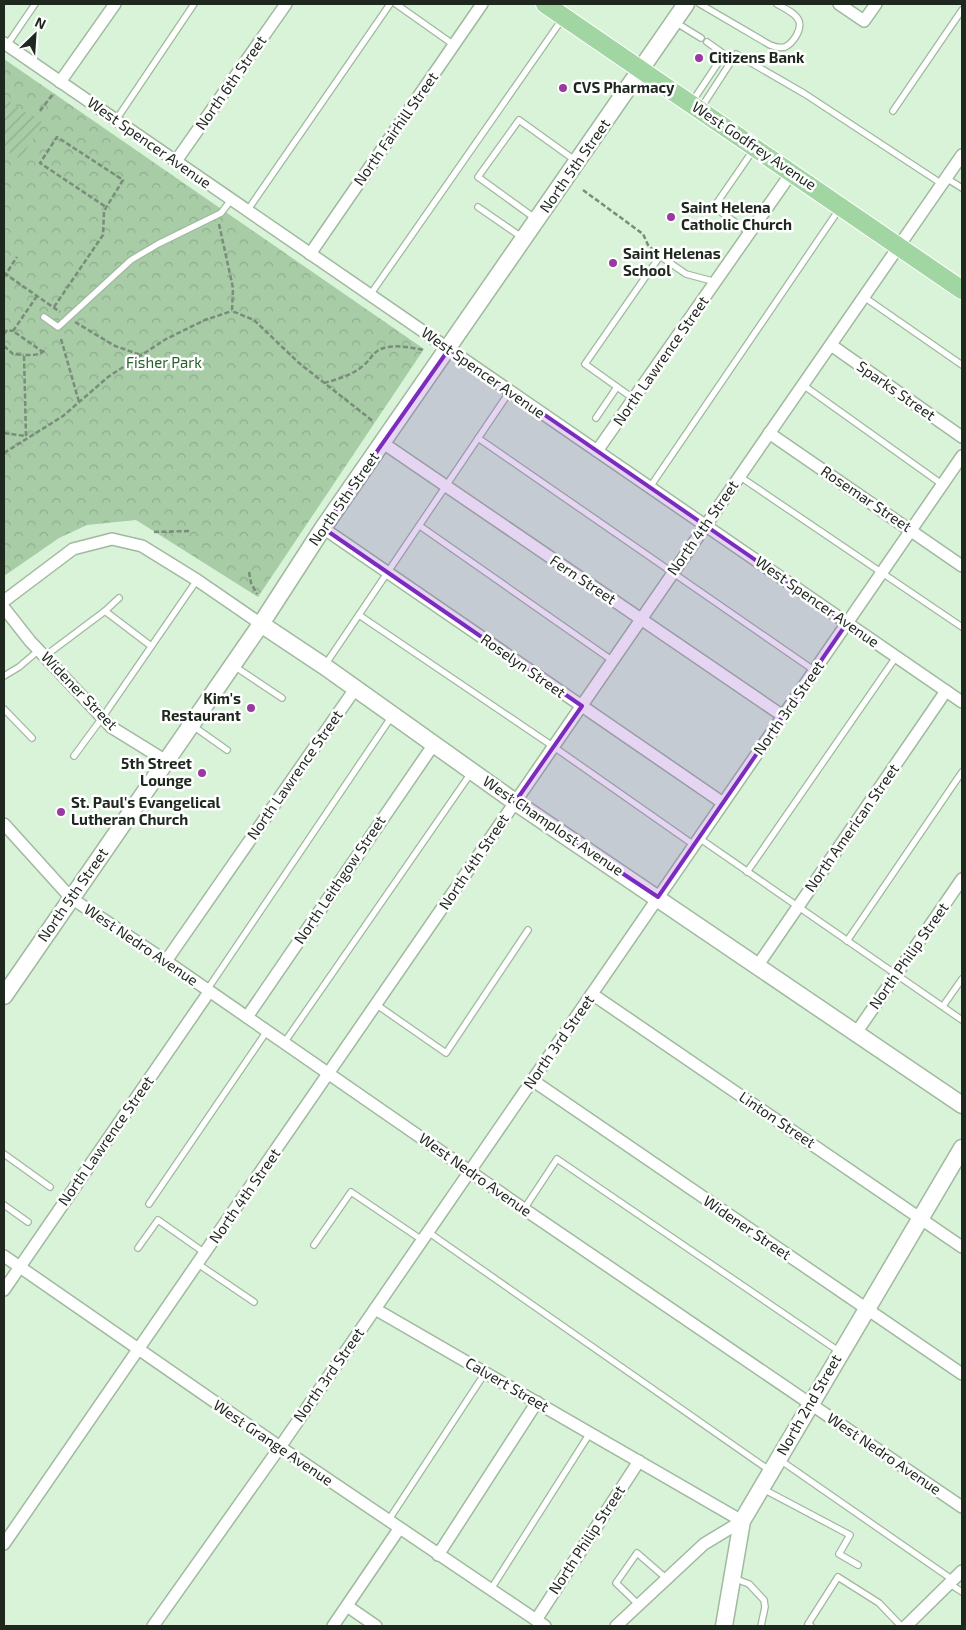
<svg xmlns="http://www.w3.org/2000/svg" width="966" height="1630" font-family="'Exo 2',sans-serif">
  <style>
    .park { fill: url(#park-crowns) }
    .garden { fill: url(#garden-furrows) }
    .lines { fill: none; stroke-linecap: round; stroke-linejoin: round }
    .lane-casing { stroke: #a0b99f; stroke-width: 8 }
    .street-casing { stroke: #a0b99f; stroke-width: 14 }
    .secondary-casing { stroke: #a0b99f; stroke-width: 19 }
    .primary-casing { stroke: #fff; stroke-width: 20 }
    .path { stroke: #7a8c7a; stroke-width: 2.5; stroke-dasharray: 5 2.5; stroke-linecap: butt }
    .lane { stroke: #fff; stroke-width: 5.5 }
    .street { stroke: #fff; stroke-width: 11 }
    .secondary { stroke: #fff; stroke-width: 16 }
    .primary { stroke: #a1d6a3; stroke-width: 18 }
    .marked { fill: #7b2cbf; fill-opacity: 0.2; stroke: #7b2cbf; stroke-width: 4; stroke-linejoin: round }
    .poi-dot { fill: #9a39a1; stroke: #fff; stroke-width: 2 }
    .labels { text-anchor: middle; stroke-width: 5; stroke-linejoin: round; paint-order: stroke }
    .poi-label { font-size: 15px; font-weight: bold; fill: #1e281e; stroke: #fff; text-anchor: start }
    .street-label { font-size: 15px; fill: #1e281e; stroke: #fff }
    .park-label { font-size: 15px; fill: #27602b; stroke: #fff }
  </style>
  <defs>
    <pattern id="park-crowns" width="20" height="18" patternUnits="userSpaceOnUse" patternTransform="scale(1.25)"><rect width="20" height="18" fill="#a7cca6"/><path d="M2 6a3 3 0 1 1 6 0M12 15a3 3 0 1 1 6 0" fill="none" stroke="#8faf8e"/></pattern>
    <pattern id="garden-furrows" width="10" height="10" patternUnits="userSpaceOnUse" patternTransform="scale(1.25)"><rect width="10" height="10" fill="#a7cca6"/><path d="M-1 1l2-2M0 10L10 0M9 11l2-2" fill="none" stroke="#8faf8e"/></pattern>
  </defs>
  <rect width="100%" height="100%" fill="#d8f3d8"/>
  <polygon class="park" points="4,59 424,349 258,597 136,520 87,525 59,538 4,576"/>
  <polygon class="garden" points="5,99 43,123 20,159 4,149"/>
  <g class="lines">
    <g class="lane-casing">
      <g id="lane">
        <polyline points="396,4 454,45"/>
        <path d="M700,4L770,45C775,47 780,48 785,47C793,43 802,30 799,21C796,13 784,8 777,4"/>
        <polyline points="675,22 701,38"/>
        <polyline points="7,45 35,4"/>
        <polyline points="692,102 724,54 707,42"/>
        <polyline points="701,108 736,54 805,94 942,184"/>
        <polyline points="893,111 962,10"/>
        <polyline points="116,120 194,4"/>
        <polyline points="946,178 962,188"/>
        <polyline points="478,207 523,238"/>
        <polyline points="247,211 390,4"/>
        <polyline points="536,219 478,177 519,120 576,161"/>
        <polyline points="750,233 714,207 754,149"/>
        <polyline points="370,295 563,18"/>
        <polyline points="864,297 962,365"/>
        <polyline points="44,317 58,327 131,260 158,244 221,213 231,200"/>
        <polyline points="803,385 943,485"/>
        <polyline points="634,399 585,364 660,256 686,274 716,282"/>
        <polyline points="596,418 617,387"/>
        <polyline points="478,438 815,671"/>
        <polyline points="739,476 962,627"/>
        <polyline points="650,487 840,208"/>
        <polyline points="420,526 613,661"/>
        <polyline points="105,611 119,598"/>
        <polyline points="359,615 554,747 694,845"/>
        <polyline points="45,656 105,611 151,646"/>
        <polyline points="325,665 510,391"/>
        <polyline points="234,666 282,698"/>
        <polyline points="4,676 19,667 39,650"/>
        <polyline points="4,709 32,738"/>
        <polyline points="193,726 227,750"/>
        <polyline points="74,756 102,718 197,580"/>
        <polyline points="699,838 962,1020"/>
        <polyline points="747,872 896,657"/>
        <polyline points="847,941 962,772"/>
        <polyline points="207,990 392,716"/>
        <polyline points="377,1005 446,1053 528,930"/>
        <polyline points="943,1006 962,979"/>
        <polyline points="284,1043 471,773"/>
        <polyline points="4,1154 50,1187"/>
        <polyline points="149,1204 267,1031"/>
        <polyline points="4,1205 28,1222"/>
        <polyline points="524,1209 557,1159 840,1352"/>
        <polyline points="428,1232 769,1470"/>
        <polyline points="314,1245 351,1192 422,1240"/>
        <polyline points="138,1248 158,1220 205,1253"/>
        <polyline points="198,1264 254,1302"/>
        <polyline points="780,1460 953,1580"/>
        <polyline points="763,1489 850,1535 839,1554 858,1565"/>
        <polyline points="388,1521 485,1373"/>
        <polyline points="733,1578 749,1584 764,1600 765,1607 761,1626"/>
        <polyline points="950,1584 962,1592"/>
        <polyline points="491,1589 590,1433"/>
        <polyline points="639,1605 616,1583 637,1553 667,1579"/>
        <polyline points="811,1626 808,1624 838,1577 879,1603 901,1626"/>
      </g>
    </g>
    <g class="street-casing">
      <g id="street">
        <polyline points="839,4 864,21 876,4"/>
        <polyline points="4,43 962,702"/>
        <polyline points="60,82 115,4"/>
        <polyline points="176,161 286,4"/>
        <polyline points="310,254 482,4"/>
        <polyline points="831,345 962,437"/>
        <polyline points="769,433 962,566"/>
        <polyline points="383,443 783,716"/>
        <polyline points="597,451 792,172"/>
        <polyline points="323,528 723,803"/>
        <polyline points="4,601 73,549 112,539 142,546 197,580 261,624"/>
        <polyline points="4,608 30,641 111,727 166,761"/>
        <polyline points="4,824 71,898 166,961 524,1209 962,1507"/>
        <polyline points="166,961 355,689"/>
        <polyline points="758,965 946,691"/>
        <polyline points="592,994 962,1247"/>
        <polyline points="247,1017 434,744"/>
        <polyline points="856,1033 962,879"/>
        <polyline points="532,1080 962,1374"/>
        <polyline points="4,1256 280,1447 545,1626"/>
        <polyline points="4,1290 209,992"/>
        <polyline points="375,1309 742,1521 704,1544 616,1626"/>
        <path d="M4,1544C324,1082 641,617 962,155"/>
        <polyline points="438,1555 537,1402"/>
        <polyline points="347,1606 376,1626"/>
        <polyline points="536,1620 639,1461"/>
        <polyline points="153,1626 280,1447 962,456"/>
        <polyline points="333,1626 399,1529"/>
        <polyline points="906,1626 962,1571"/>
      </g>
    </g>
    <g class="secondary-casing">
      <g id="secondary">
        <polyline points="261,624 324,666 515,802 962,1105"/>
        <polyline points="4,996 261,624 323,528 686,4"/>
        <polyline points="724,1626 742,1521 962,1148"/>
      </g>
    </g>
    <g class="primary-casing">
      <polyline id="primary" points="545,4 962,290"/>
    </g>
    <g class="path">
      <polyline points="40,111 53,94"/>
      <polyline points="583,190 643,234 648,245 653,250"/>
      <polyline points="219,224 233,288 232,311 254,320 299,363 374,422"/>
      <polyline points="4,273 60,312"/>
      <polyline points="4,277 17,257"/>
      <polyline points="37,296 13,331 43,352"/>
      <polyline points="54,307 103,235 104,211 123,180 57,137 40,163 106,207"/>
      <polyline points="75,322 115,346 141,355"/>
      <polyline points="4,334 7,330 13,331"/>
      <polyline points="61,339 79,402"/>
      <polyline points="4,346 13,354 24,355"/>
      <path d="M324,383C338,379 353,375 364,365C373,357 374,349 388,347C400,345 413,348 424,350"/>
      <polyline points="4,433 25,436"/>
      <path d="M26,436L24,355C33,355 41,356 46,348"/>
      <polyline points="4,453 63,416 108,377 166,339 205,320 232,311"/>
      <polyline points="154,532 190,531"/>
      <polyline points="249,572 251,583 257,594"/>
    </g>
    <use href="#lane" class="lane"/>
    <use href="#street" class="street"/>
    <use href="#secondary" class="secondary"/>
    <use href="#primary" class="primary"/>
  </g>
  <path class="marked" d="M449,349L847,623L658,897L515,802L582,706L323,528Z"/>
  <g class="poi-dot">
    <circle cx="699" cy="58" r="5"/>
    <circle cx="563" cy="88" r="5"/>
    <circle cx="671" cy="217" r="5"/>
    <circle cx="613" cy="263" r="5"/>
    <circle cx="251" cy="708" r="5"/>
    <circle cx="202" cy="773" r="5"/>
    <circle cx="61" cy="812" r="5"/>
  </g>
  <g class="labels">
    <g class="poi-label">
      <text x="709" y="63">Citizens Bank</text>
      <text x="573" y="93">CVS Pharmacy</text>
      <text x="681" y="213">Saint Helena<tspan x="681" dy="17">Catholic Church</tspan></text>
      <text x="623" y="259">Saint Helenas<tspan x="623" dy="17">School</tspan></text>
      <text x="241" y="704" text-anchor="end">Kim's<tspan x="241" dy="17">Restaurant</tspan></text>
      <text x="192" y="769" text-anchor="end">5th Street<tspan x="192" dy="17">Lounge</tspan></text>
      <text x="71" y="808">St. Paul's Evangelical<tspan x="71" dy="17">Lutheran Church</tspan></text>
    </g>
    <g class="street-label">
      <text transform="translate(231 83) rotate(-55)" y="5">North 6th Street</text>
      <text transform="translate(396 129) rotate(-55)" y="5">North Fairhill Street</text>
      <text transform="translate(149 143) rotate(35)" y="5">West Spencer Avenue</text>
      <text transform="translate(754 146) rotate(34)" y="5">West Godfrey Avenue</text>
      <text transform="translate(575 166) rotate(-55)" y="5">North 5th Street</text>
      <text transform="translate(661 361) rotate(-55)" y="5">North Lawrence Street</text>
      <text transform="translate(483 373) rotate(35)" y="5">West Spencer Avenue</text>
      <text transform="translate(896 391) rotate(35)" y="5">Sparks Street</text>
      <text transform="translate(344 499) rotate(-55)" y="5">North 5th Street</text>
      <text transform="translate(866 499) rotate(34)" y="5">Rosemar Street</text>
      <text transform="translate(703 528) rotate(-55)" y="5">North 4th Street</text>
      <text transform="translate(583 580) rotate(34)" y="5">Fern Street</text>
      <text transform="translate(817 602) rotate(35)" y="5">West Spencer Avenue</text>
      <text transform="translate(523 666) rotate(35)" y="5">Roselyn Street</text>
      <text transform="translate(79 691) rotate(46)" y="5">Widener Street</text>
      <text transform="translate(789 708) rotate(-55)" y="5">North 3rd Street</text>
      <text transform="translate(295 775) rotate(-55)" y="5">North Lawrence Street</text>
      <text transform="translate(553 826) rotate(34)" y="5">West Champlost Avenue</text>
      <text transform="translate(852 828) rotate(-55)" y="5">North American Street</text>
      <text transform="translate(474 862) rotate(-56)" y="5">North 4th Street</text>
      <text transform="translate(340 880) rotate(-56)" y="5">North Leithgow Street</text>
      <text transform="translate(73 895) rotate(-55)" y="5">North 5th Street</text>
      <text transform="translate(141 945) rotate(34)" y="5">West Nedro Avenue</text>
      <text transform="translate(909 956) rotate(-55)" y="5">North Philip Street</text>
      <text transform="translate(559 1042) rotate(-55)" y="5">North 3rd Street</text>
      <text transform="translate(777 1120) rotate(34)" y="5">Linton Street</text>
      <text transform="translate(106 1141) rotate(-55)" y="5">North Lawrence Street</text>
      <text transform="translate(475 1175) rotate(35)" y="5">West Nedro Avenue</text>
      <text transform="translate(245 1196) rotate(-55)" y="5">North 4th Street</text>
      <text transform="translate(747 1228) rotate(34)" y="5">Widener Street</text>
      <text transform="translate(329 1375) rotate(-55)" y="5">North 3rd Street</text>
      <text transform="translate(507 1385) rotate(30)" y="5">Calvert Street</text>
      <text transform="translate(809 1405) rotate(-60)" y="5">North 2nd Street</text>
      <text transform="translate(273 1443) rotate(34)" y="5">West Grange Avenue</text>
      <text transform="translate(884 1454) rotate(34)" y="5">West Nedro Avenue</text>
      <text transform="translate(587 1540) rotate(-57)" y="5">North Philip Street</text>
    </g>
    <g class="park-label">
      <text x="164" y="368">Fisher Park</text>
    </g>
  </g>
  <rect width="966" height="1630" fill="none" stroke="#1e281e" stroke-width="10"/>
  <g transform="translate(35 35) rotate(25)" stroke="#ffffff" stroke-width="4" paint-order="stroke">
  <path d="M0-4L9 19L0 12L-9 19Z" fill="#1e281e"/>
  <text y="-8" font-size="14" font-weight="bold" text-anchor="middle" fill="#1e281e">N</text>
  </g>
</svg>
